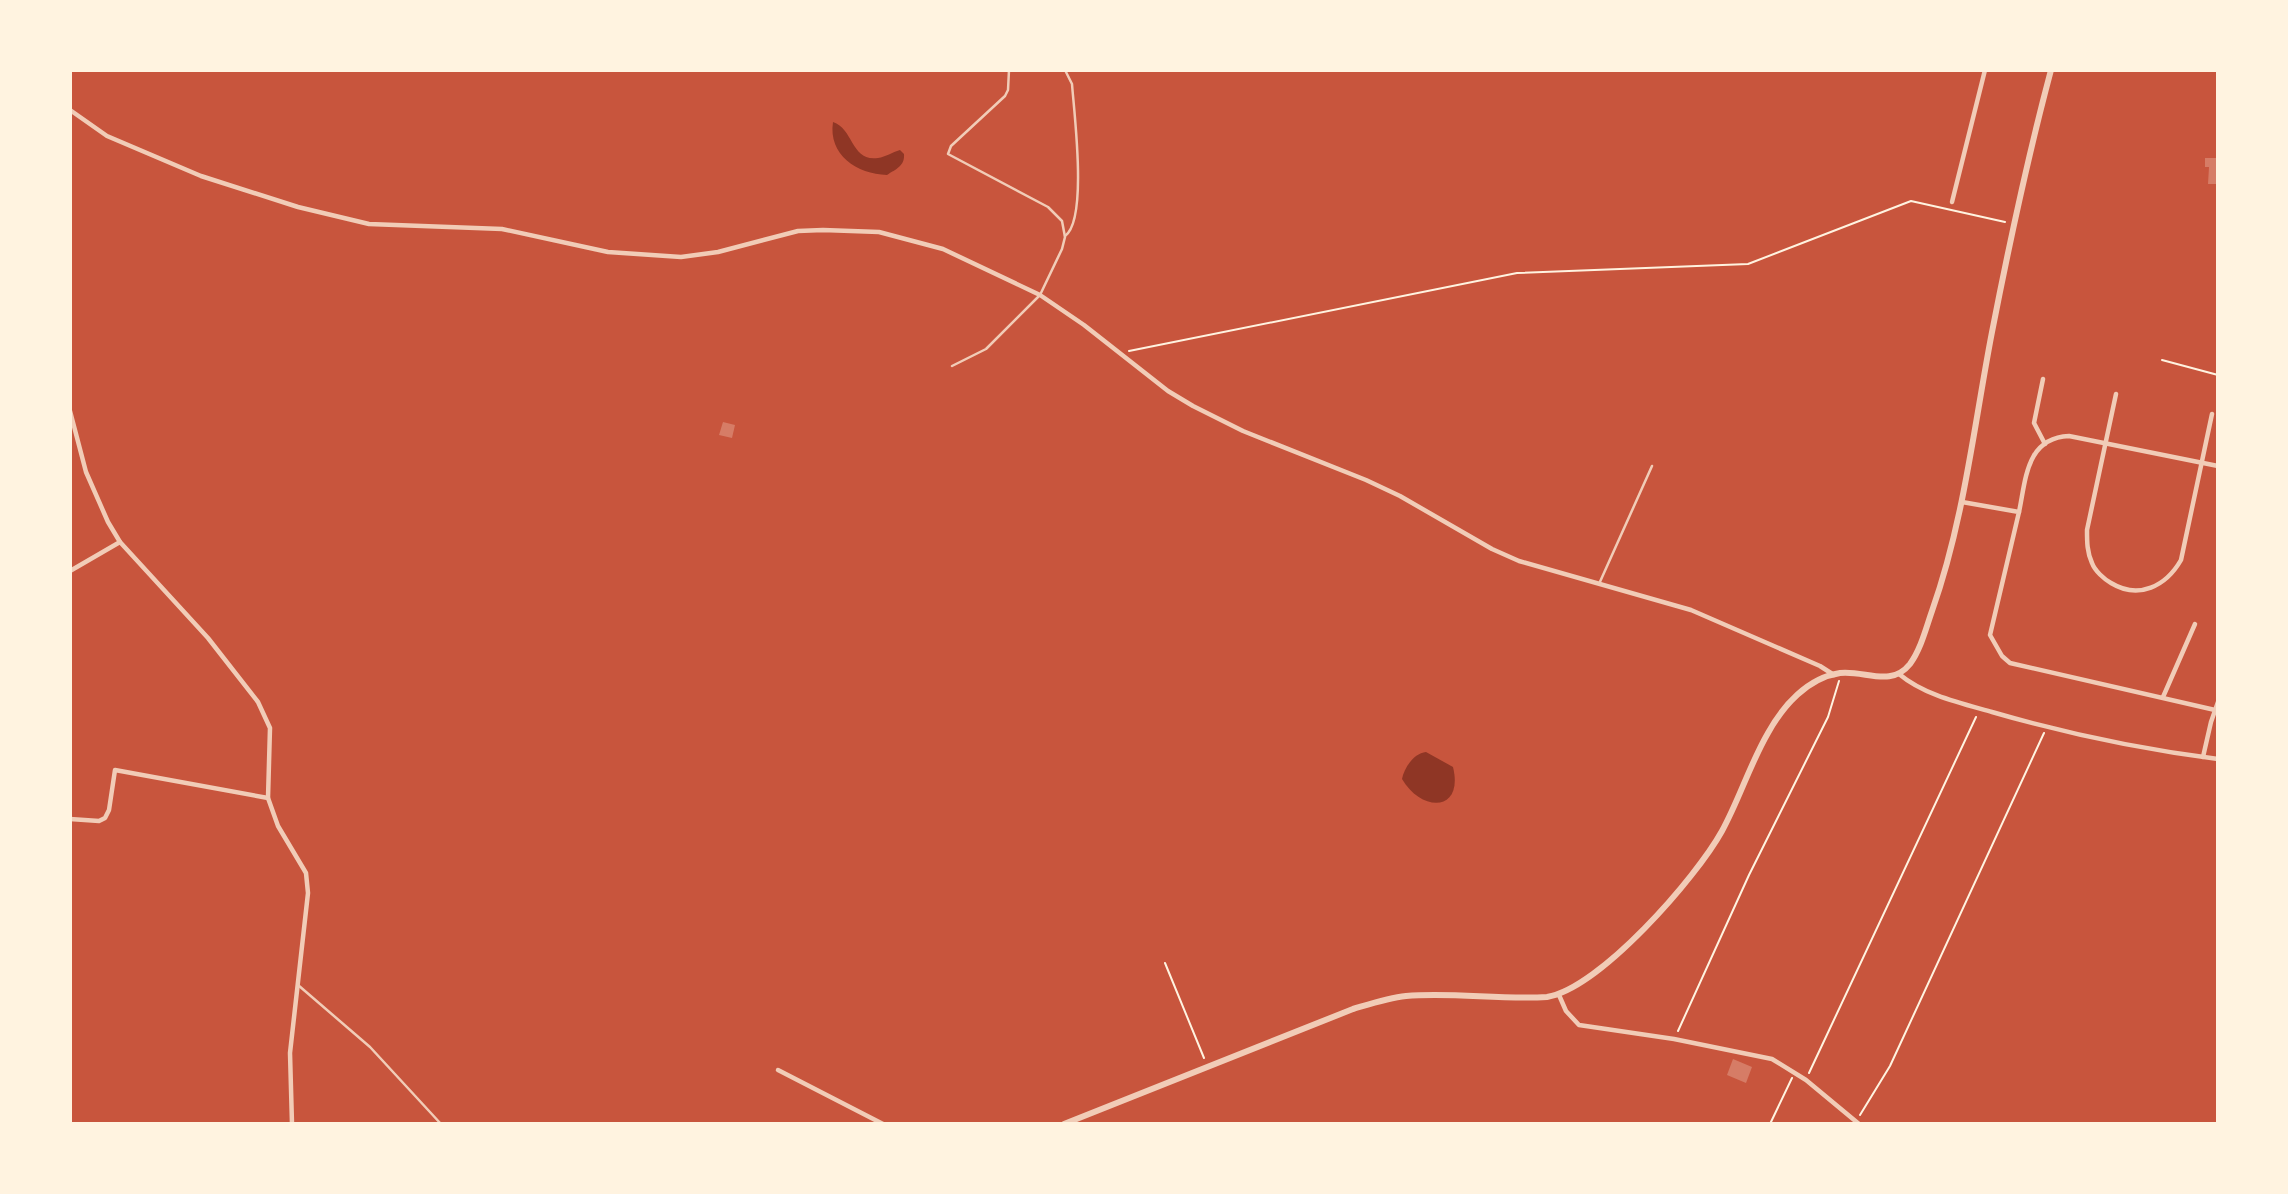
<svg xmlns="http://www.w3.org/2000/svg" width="2288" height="1194" font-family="'Crimson Pro',serif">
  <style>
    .water { fill: #8f3625 }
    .building { fill: #d67c66 }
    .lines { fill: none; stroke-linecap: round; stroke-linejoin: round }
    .path { stroke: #fff3e0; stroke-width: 2 }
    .service { stroke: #f1ccb7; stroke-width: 2.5 }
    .minor { stroke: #f1ccb7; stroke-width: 4.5 }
    .tertiary { stroke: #f1ccb7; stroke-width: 6 }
  </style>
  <rect width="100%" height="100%" fill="#c8553d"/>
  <g class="water">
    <path d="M833,122C854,129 851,162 878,158C886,157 892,152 900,150L904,154C905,166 896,169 887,175C857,174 828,155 833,122Z"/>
    <path d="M1426,752L1453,767C1464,812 1422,813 1402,779C1404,768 1414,753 1426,752Z"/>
  </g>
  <g class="building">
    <polygon points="2205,158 2218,158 2218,184 2208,184 2209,167 2205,167"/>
    <polygon points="723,422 735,425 732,438 719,435"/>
    <polygon points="1733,1059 1752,1067 1746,1083 1727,1075"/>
  </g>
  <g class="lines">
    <g class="path">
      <polyline points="1129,351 1517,273 1748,264 1911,201 2005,222"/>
      <polyline points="2162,360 2218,375"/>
      <polyline points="1165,963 1204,1058"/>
      <polyline points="1678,1031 1749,875 1828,717 1839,681"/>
      <polyline points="1809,1073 1976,717"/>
      <polyline points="1860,1115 1890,1066 2044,733"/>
      <polyline points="1770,1124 1792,1078"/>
    </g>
    <g class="service">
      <path d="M1065,70L1072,84C1074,112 1088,220 1065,236"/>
      <polyline points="952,366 986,349 1040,295 1062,249 1065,237 1062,221 1048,207 948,154 951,146 1005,96 1008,90 1009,70"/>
      <polyline points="1599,584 1652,466"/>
      <polyline points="298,985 370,1047 441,1124"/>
    </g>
    <g class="minor">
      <polyline points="70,110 107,136 201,176 298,207 369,224 502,229 608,252 681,257 718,252 798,231 823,230 879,232 943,249 1040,295 1084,325 1168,391 1193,406 1243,431 1366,480 1400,496 1492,549 1519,561 1691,610 1820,666 1834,675"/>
      <polyline points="1952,202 1985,70"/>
      <polyline points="2043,379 2034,423 2045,444"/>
      <path d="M2116,394L2087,530C2087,542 2087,552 2092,563C2095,571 2104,579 2111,583C2139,600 2166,586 2181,560L2212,414"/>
      <polyline points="70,411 86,472 108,522 120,542 208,638 258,702 270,728 268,798 278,826 306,873 308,893 290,1053 292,1124"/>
      <polyline points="1962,502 2019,512 1990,635 2002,656 2010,663 2215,710"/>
      <path d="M2019,512C2026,479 2026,438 2069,436L2218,466"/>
      <polyline points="70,571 120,542"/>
      <path d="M1899,674C1924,695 1960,703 1992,712C2068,734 2139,749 2218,759"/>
      <polyline points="2163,697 2195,624"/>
      <polyline points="2203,757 2211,722 2218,702"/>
      <polyline points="70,819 99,821 105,818 109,810 115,770 268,798"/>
      <polyline points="1559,995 1566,1011 1579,1025 1674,1039 1772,1059 1806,1080 1859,1124"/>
      <polyline points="778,1070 883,1124"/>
    </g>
    <path class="tertiary" d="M1064,1124L1353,1009C1370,1004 1388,998 1406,996C1453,992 1500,1000 1547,997C1600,988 1696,878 1722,831C1739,800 1750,764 1768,733C1783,706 1807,678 1840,673C1865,670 1891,688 1910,664C1921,649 1926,628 1932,611C1964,521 1974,425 1992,332C2009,245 2028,156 2051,70"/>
  </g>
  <rect width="2288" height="1194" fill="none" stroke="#fff3e0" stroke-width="144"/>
</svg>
